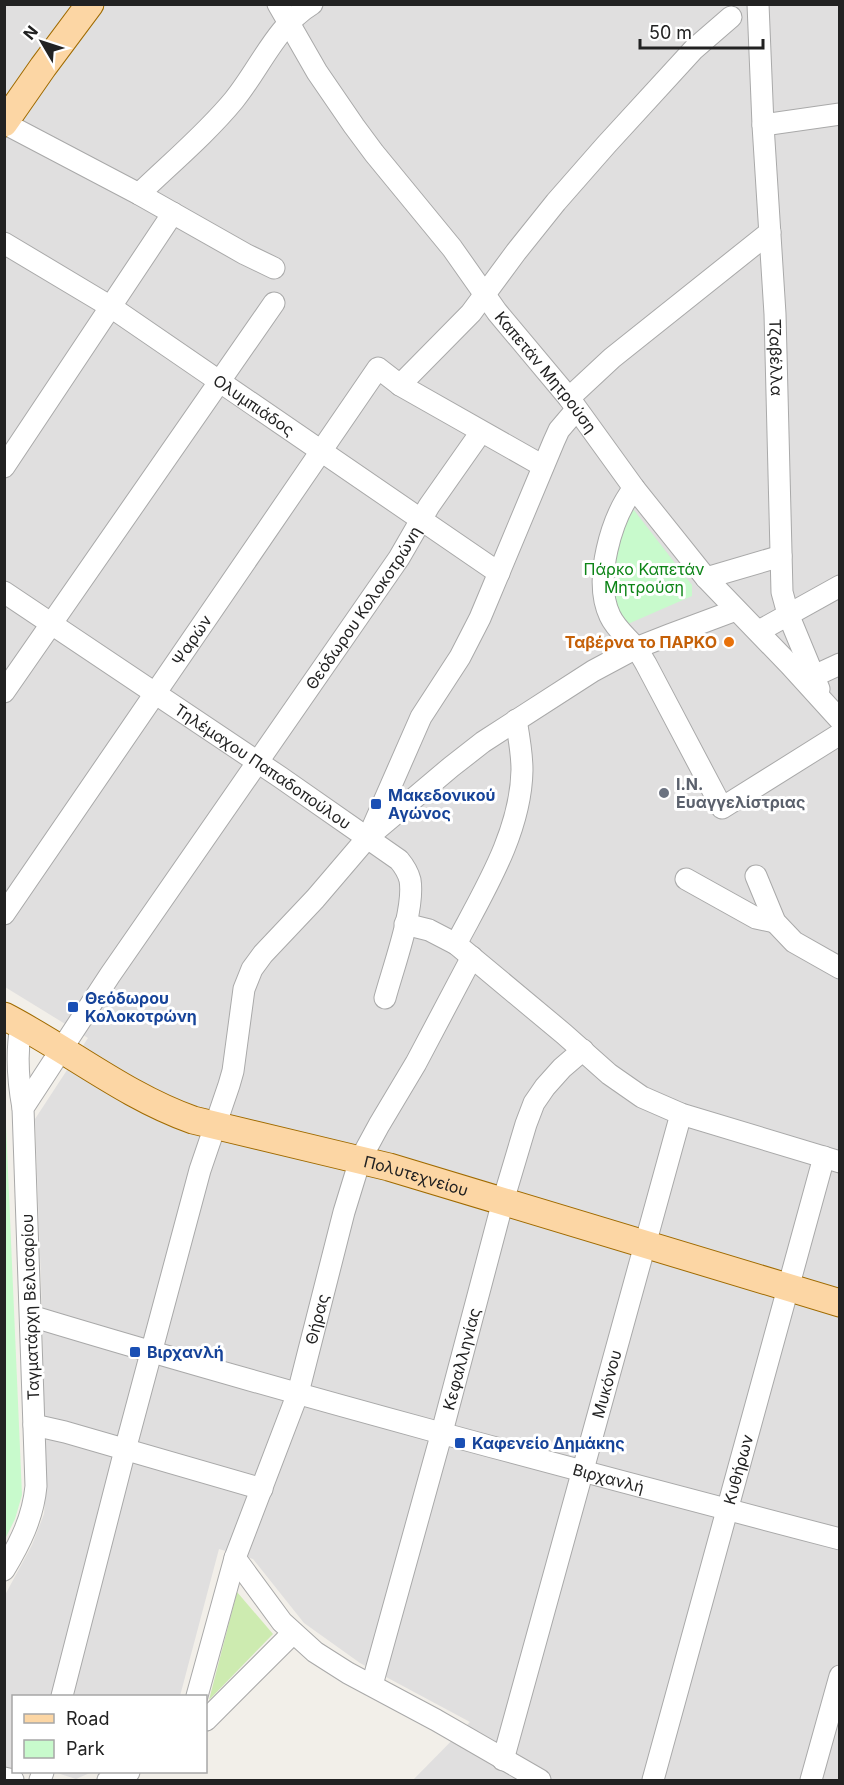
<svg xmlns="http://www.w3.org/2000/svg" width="844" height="1785" font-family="Inter,sans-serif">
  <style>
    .residential { fill: #e0dfdf }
    .grass { fill: #cdebb0 }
    .park { fill: #c8facc }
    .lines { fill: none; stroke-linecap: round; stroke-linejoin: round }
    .minor-casing { stroke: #a9a9a9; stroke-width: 23 }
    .major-casing { stroke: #a06b00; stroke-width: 29 }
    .minor { stroke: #fff; stroke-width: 21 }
    .major { stroke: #fcd6a4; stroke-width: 27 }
    .food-dot { fill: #e8710a; stroke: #fff; stroke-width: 2 }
    .worship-dot { fill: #6b7280; stroke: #fff; stroke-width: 2 }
    .transit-dot { fill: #1a4fb4; stroke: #fff; stroke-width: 2 }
    .labels { text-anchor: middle; stroke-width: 6; stroke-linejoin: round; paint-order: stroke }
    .street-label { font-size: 16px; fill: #222; stroke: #fff }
    .park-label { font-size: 16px; fill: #0c8416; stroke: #fff }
    .food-label { font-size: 16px; font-weight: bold; fill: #c56008; stroke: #fff; text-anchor: end }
    .worship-label { font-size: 16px; font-weight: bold; fill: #5b616d; stroke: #fff; text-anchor: start }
    .transit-label { font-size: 16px; font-weight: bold; fill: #164399; stroke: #fff; text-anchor: start }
  </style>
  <rect width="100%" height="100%" fill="#f2efe9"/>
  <g class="residential">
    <polygon points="5,5 839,5 839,1780 413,1780 470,1722 360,1663 304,1623 253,1559 219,1549 180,1696 14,1696 14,1772 22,1772 19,1780 5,1780 5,1595 32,1545 44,1514 46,1489 41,1281 35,1119 88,1038 5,987"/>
    <polygon points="54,1772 92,1772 76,1779"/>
  </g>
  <polygon class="grass" points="237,1592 273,1634 209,1700"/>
  <g class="park">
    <polygon points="630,505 692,585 692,596 621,627 609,573"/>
    <polygon points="4,1079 22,1495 15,1519 5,1539"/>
  </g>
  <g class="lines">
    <g class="minor-casing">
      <g id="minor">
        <path id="s1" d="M278,4L317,72L354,126L374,153L452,248L497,312L569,398L634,488L706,578L790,665L840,720"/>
        <path id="s2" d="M758,4L763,125L775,314L782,592L788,614L819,689"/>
        <polyline points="4,123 139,194 245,254 274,268"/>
        <polyline points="763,125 840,114"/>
        <path d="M139,194C171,163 206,134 234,100C260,68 276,26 312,4"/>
        <path id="s3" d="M4,243L111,307L499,573"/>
        <polyline points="400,385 471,313 516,252 556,202 606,145 694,49 731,17"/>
        <polyline points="569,398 612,358 770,232"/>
        <polyline points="4,467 173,213"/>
        <path d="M634,488C611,518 593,580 610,616C616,629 627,637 636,648C640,653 643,659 646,664L722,808L840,734"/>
        <polyline points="706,578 781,556"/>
        <path id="s4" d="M4,592L280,777L399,860C404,866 408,872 410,880C415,909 393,968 385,998"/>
        <polyline points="759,631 840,586"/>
        <polyline points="814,676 840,664"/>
        <polyline points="4,692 274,303"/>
        <polyline points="371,831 421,717 460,657 480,618 554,441 559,430 576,410"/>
        <polyline points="756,876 775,922 794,942 840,968"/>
        <polyline points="686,879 756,918 775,922"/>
        <path id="s5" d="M4,914L378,368L400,385L543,466"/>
        <polyline points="405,924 429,930 456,944 564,1034 609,1074 642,1097 681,1114 840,1162"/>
        <path d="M456,944C484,891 521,832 522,770C522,753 519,737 516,720"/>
        <path d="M21,1026C16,1053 18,1081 23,1108"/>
        <path id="s6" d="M31,1316C299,1397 569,1468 840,1539"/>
        <polyline points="34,1425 65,1432 262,1489"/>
        <polyline points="235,1558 282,1622 315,1652 348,1673 436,1720 540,1780"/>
        <path id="s7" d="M4,1570C20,1543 33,1518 36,1486L23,1108L110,975L399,558L429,506L481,432"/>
        <path id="s8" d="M372,1685L442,1432L503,1201L526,1124L534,1103L545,1087L562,1068L583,1050"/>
        <polyline points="62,1696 125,1450 200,1170 229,1085 233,1071 244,989 252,969 263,954 315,899 368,837 451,767 483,742 593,671 636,648 669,635 736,610"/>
        <path id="s9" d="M197,1696L235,1558L298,1393L344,1212L360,1160L379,1125L416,1063L472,957"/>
        <polyline points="206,1720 293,1633"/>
        <path id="s10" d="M503,1760L681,1114"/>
        <polyline points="4,1778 13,1780"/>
        <polyline points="40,1780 43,1772"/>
        <polyline points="108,1780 129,1772"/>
        <path id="s11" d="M653,1780L824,1157"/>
        <polyline points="811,1780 840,1676"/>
      </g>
    </g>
    <g class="major-casing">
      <g id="major">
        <polyline points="4,123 43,67 90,4"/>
        <path id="s12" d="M4,1016C68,1049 125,1096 193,1120L389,1167L840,1303"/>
      </g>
    </g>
    <use href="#minor" class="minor"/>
    <use href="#major" class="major"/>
  </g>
  <circle class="food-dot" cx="729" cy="642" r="6"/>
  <circle class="worship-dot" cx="664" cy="793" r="6"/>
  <g class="transit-dot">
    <rect x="370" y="798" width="12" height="12" rx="3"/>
    <rect x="67" y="1001" width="12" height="12" rx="3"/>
    <rect x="129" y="1346" width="12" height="12" rx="3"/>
    <rect x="454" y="1437" width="12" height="12" rx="3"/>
  </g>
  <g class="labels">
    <g class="street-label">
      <text dy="6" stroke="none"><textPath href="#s2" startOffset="354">Τζαβέλλα</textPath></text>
      <text dy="6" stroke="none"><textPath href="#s1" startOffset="456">Καπετάν Μητρούση</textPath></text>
      <text dy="6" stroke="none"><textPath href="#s3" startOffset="298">Ολυμπιάδος</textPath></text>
      <text dy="6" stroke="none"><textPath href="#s7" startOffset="1074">Θεόδωρου Κολοκοτρώνη</textPath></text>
      <text dy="6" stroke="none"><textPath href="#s5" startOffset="332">Ψαρών</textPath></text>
      <text dy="6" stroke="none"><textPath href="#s4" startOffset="312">Τηλέμαχου Παπαδοπούλου</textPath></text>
      <text dy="6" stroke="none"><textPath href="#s12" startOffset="446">Πολυτεχνείου</textPath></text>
      <text transform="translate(30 1307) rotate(-92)" y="6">Ταγματάρχη Βελισαρίου</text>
      <text dy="6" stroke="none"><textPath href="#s9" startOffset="396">Θήρας</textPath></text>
      <text dy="6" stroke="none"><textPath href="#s8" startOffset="338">Κεφαλληνίας</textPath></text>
      <text dy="6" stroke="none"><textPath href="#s10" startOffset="390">Μυκόνου</textPath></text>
      <text dy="6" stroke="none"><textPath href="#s11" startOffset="322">Κυθήρων</textPath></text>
      <text dy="6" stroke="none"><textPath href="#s6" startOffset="600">Βιρχανλή</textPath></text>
    </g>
    <g class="park-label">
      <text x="644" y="575">Πάρκο Καπετάν<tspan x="644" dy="18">Μητρούση</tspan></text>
    </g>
    <g class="food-label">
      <text x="717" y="648">Ταβέρνα το ΠΑΡΚΟ</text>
    </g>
    <g class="worship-label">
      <text x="676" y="790">Ι.Ν.<tspan x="676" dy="18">Ευαγγελίστριας</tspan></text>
    </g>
    <g class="transit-label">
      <text x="388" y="801">Μακεδονικού<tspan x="388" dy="18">Αγώνος</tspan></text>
      <text x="85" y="1004">Θεόδωρου<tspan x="85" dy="18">Κολοκοτρώνη</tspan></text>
      <text x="147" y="1358">Βιρχανλή</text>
      <text x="472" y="1449">Καφενείο Δημάκης</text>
    </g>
  </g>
  <rect width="844" height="1785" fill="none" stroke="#222222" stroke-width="12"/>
  <rect x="12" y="1695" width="195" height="78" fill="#ffffff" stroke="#a7a7a7" stroke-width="1.5"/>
  <rect x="24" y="1714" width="30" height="9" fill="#fcd6a4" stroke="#a7a7a7" stroke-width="1.5"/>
  <text x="66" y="1725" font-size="18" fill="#222222">Road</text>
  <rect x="24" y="1740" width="30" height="18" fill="#c8facc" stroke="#a7a7a7" stroke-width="1.5"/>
  <text x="66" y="1755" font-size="18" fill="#222222">Park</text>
  <g transform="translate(42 42) rotate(309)" stroke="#ffffff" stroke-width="4.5" paint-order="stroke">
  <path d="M0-4.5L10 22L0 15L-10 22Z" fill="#222222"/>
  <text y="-9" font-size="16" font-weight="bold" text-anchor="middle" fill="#222222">N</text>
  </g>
  <path d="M640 39v9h123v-9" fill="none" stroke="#222222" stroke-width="3"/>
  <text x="649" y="39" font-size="18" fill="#222222" stroke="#ffffff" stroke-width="4.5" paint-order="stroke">50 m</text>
</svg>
